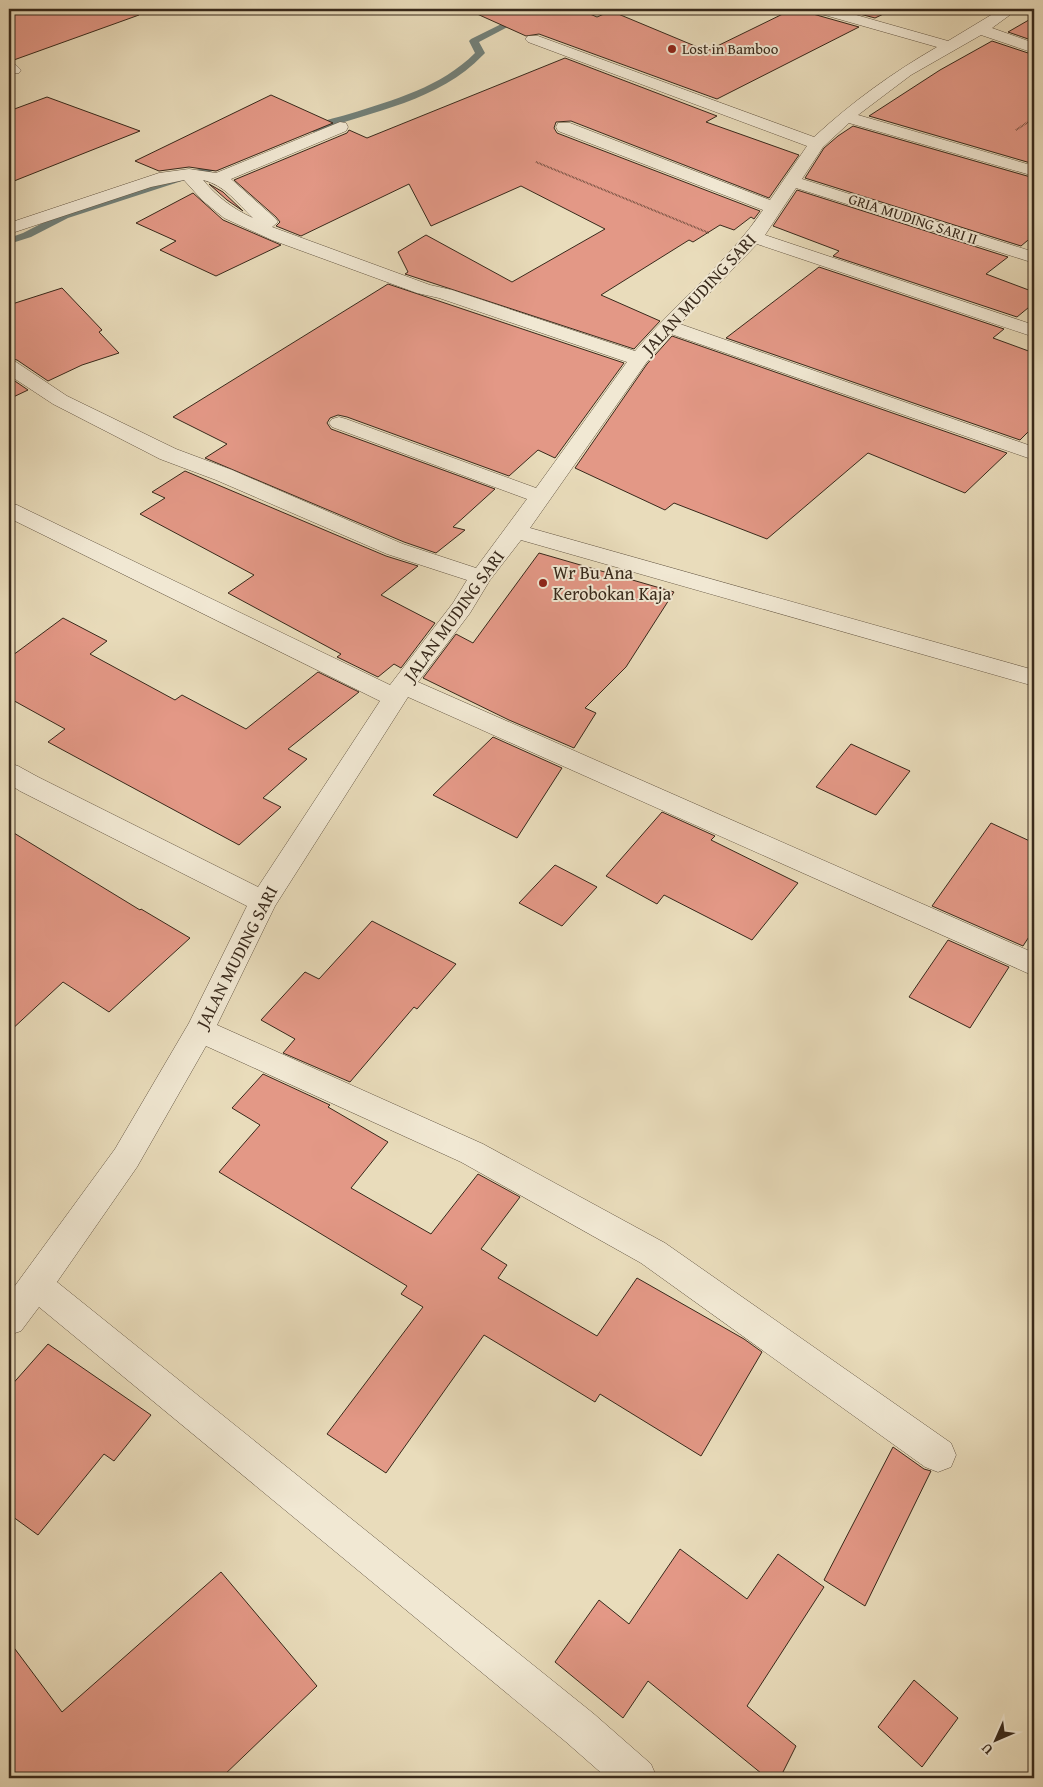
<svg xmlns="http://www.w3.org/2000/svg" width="1043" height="1787" font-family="'Gentium Book Plus',serif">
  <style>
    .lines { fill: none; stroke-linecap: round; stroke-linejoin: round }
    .stream { fill: #728079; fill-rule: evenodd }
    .building { fill: #e39886; stroke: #38291b }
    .minor-casing { stroke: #645643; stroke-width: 1 }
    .path { stroke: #38291b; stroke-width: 2; stroke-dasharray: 0.5 1; stroke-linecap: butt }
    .minor { fill: #f1e8d3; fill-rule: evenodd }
    .poi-dot { fill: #8f2418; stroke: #f1e8d3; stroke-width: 2 }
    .labels { text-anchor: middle; stroke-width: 4; stroke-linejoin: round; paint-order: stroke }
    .far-poi-label { font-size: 15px; fill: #38291b; stroke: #f1e8d3; text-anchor: start }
    .far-street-label { font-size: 15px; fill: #38291b; stroke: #f1e8d3 }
    .street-label { font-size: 18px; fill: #38291b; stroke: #f1e8d3 }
    .poi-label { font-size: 18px; fill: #38291b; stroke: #f1e8d3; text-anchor: start }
  </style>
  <rect width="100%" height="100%" fill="#e9dcbb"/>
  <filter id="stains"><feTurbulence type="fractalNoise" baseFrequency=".004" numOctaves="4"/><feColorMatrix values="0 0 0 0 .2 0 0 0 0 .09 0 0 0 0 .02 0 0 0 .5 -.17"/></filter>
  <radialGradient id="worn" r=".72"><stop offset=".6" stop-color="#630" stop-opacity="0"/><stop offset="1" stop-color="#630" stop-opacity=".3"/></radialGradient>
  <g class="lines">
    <g class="stream">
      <path d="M532,9H542L479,42L485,53L483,55C439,101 373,111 314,132H308L306,130C316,121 336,118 349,114C394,100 441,87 475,53L469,41L471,39Z"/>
      <polygon points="227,160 232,163 231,165 68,218 31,237 9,244 9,238 23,233 60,214"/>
    </g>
  </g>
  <g class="building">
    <polygon points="9,9 138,9 139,15 11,61 9,60"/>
    <polygon points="466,9 578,9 597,17 611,11 707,51 793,9 810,9 813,14 859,27 717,99 539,34 526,36"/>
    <polygon points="841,9 894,9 875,18"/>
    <polygon points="1034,17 1034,41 1008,32"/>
    <polygon points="992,41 1034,55 1034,164 869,116 940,70"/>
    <polygon points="565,58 717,116 706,122 799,155 769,198 571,121 556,122 554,128 557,133 760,211 754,219 751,217 734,230 720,225 693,242 689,240 601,295 660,321 634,349 405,274 408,272 398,252 426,235 512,282 605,229 521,186 431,226 409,184 301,236 276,226 280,222 276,217 234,180 347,133 349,130 367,138"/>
    <polygon points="271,95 333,123 216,171 189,167 159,171 135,161"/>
    <polygon points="47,97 140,131 9,183 9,111"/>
    <polygon points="853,126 1034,178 1034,235 1021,246 805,178 824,148 838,136"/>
    <polygon points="209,184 223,192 243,211 227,200"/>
    <polygon points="797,190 1008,257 986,274 1034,292 1034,303 1017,317 833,256 839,251 773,226"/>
    <polygon points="193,193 223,220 281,245 216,276 160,250 176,241 136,223"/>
    <polygon points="819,267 1004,329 993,338 1034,353 1034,426 1020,440 726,338"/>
    <polygon points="388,284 624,363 555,458 538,450 509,476 347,417 338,415 330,418 327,423 331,429 495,489 453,527 465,530 436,553 404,542 205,458 227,444 173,417"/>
    <polygon points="62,288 102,330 99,332 119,353 82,365 48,381 17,360 9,358 9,305"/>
    <polygon points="672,336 1007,453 965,493 868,453 767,539 674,503 665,510 575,468 647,364"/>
    <polygon points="9,377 28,390 9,399"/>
    <polygon points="185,471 386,556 418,566 381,595 435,623 401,668 394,664 378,677 337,657 341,654 228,593 254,575 140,514 165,498 152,492"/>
    <polygon points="539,553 674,592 626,667 585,708 596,713 574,748 509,720 423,678 456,634 473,643"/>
    <polygon points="63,618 107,641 90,654 175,700 182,695 246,729 318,672 359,692 288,749 307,759 263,798 281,807 239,845 48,742 65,729 9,698 9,658"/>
    <polygon points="493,737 562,768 517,838 433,795"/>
    <polygon points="851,744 910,771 876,815 816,787"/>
    <polygon points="662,812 715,836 711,840 798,883 752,940 664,895 657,904 606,876"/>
    <polygon points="991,823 1034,843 1034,929 1023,946 932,906"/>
    <polygon points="9,830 140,910 141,909 190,938 109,1012 63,982 9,1032"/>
    <polygon points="555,865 597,887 562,926 519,903"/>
    <polygon points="372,921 456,964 417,1009 414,1007 350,1082 283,1053 295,1039 261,1020 305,972 319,979"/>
    <polygon points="948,940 1009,967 970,1028 909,997"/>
    <polygon points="263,1074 330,1105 328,1107 388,1142 351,1188 431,1234 478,1174 520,1197 481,1249 507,1265 498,1278 597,1336 637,1278 744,1339 762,1352 701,1456 600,1394 595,1402 484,1335 386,1473 327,1434 423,1307 401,1294 407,1286 219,1172 260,1125 232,1108"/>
    <polygon points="48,1344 151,1415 114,1461 104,1454 38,1535 9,1514 9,1388"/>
    <polygon points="893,1447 924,1469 931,1471 865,1606 824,1580"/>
    <polygon points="680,1549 747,1599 778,1554 824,1587 747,1706 796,1746 780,1778 767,1778 648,1681 623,1718 555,1662 599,1600 629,1624"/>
    <polygon points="221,1572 317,1686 221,1778 9,1778 9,1641 62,1712"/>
    <polygon points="914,1680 958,1718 922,1767 878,1727"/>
  </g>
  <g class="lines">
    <g class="minor-casing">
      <g id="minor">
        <path d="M812,9H835L948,41L1001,9H1018L992,28L1034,43V53L981,35L911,75L858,115L1034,166V176L849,123L823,147L802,179L1034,252V263L796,188L765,235L1034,325V337L757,244L680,324L1034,447V460L671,334L646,363L530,528L1034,670V686L521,540L490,580L470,613L418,682L1034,953V976L408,697L275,906L217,1025L483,1144L665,1243L951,1443L956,1455L951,1467L938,1472L925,1467L641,1263L461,1162L206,1046L137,1167L57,1282L594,1714L651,1764L657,1778H607L566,1742L39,1307L21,1331L9,1335V1294L115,1149L189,1023L247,906L20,791L9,784V763L18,766L38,777L258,887L380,701L9,518V503L17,505L390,685L453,603L467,580L387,554L216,480L160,459L53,404L9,375V360L16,362L67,396L176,449L232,470L403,544L476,568L527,499L332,427L329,423L332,419L339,417L346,419L536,488L627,362L439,298L417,293L272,240L224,218L202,200L184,180L151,187L9,234V223L159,173L189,169L216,173L340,122L346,123L348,127L346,131L231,179L275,218L278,222L272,227L430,285L452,290L635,351C676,303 728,262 763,210L558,131L556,127L558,123H570L770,200L807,146L528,42L525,39L528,36H538L814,137C852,102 892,73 937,47L814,12ZM203,180C225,185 237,203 253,218C233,209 216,196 203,180Z"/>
        <polygon points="9,62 15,64 21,70 19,73 9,74"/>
      </g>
    </g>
    <g class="path">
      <polyline points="1016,130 1034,118"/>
      <polyline points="536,162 709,233"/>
    </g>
    <use href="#minor" class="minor"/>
  </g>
  <g class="poi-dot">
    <circle cx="672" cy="49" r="5"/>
    <circle cx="543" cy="583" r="5"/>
  </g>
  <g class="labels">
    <g class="far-poi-label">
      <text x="682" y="54">Lost in Bamboo</text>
    </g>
    <g class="far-street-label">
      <text transform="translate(913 219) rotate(18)" y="5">GRIA MUDING SARI II</text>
    </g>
    <g class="street-label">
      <text transform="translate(699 294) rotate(-47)" y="6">JALAN MUDING SARI</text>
      <text transform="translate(454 616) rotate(-54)" y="6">JALAN MUDING SARI</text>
      <text transform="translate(237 957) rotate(-63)" y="6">JALAN MUDING SARI</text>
    </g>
    <g class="poi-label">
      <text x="553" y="579">Wr Bu Ana<tspan x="553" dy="21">Kerobokan Kaja</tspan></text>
    </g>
  </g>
  <rect width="1043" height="1787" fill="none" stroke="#e9dcbb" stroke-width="30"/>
  <rect x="10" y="10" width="1023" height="1767" fill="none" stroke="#38291b" stroke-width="2.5"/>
  <rect x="15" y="15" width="1013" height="1757" fill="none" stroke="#38291b"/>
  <g transform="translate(996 1740) rotate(225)" stroke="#f1e8d3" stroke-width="4" paint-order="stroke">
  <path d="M0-4L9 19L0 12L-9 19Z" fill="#38291b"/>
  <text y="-8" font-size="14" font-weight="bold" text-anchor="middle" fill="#38291b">U</text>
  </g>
  <rect width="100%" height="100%" filter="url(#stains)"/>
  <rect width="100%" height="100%" fill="url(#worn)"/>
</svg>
